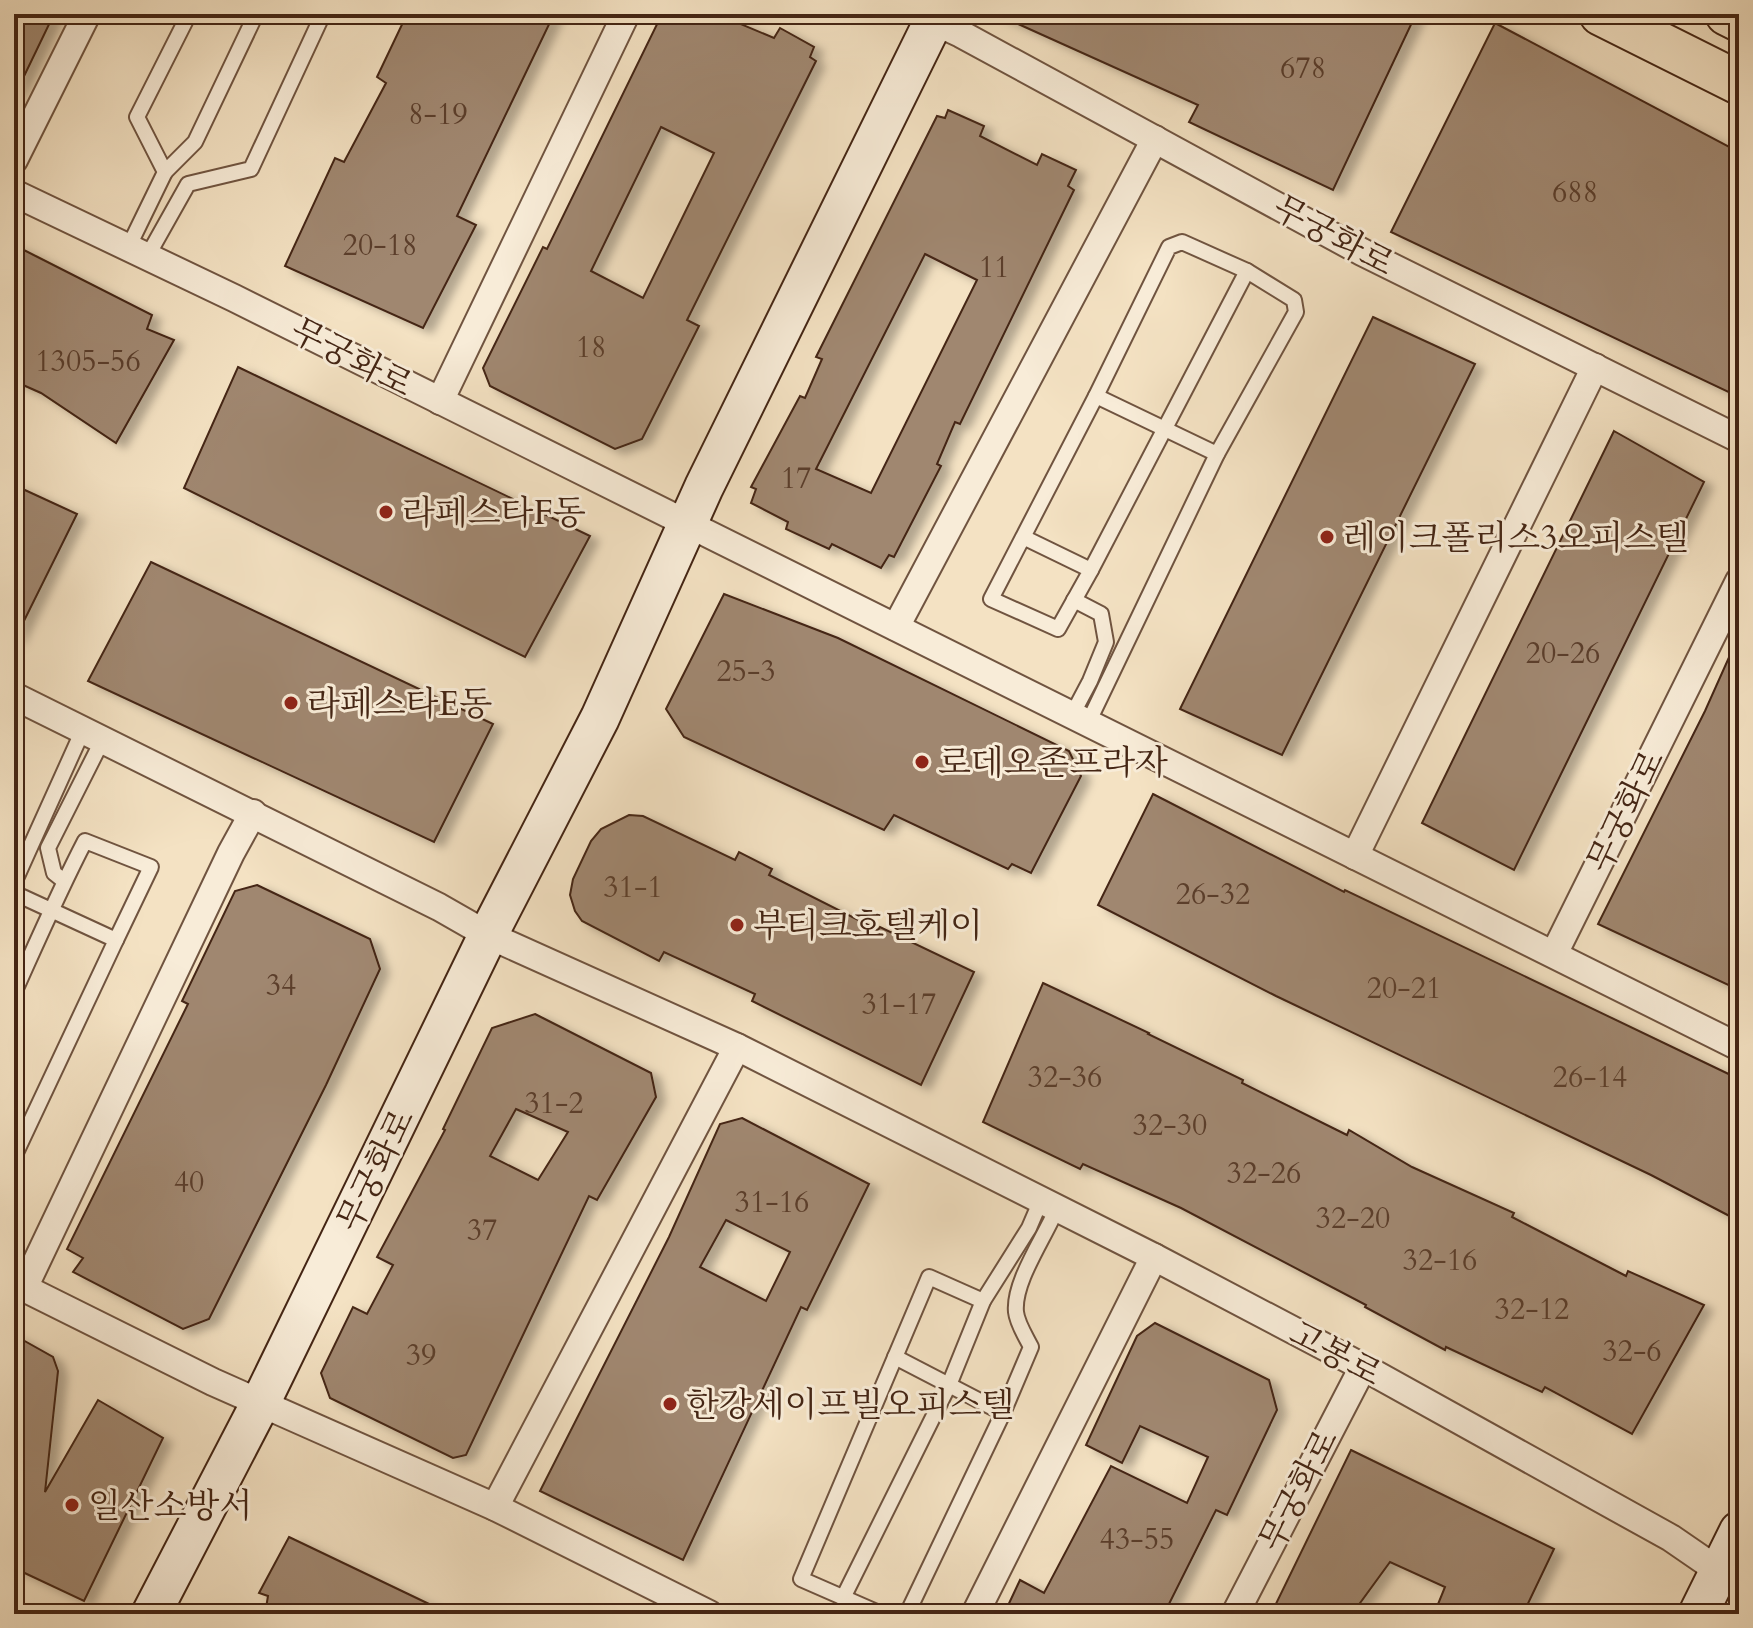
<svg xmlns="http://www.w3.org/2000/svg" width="1753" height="1628" font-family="Cardo,'Noto Serif KR',serif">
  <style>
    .building { fill: #a0876f; stroke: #442514; stroke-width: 2; fill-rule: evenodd; filter: url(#shadow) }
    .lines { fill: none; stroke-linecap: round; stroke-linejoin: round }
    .service-casing { stroke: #705440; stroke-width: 18 }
    .minor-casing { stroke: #705440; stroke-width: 30 }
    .secondary-casing { stroke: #442514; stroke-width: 42 }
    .primary-casing { stroke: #442514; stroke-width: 46 }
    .service { stroke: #f8ecd8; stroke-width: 14 }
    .minor { stroke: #f8ecd8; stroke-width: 26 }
    .secondary { stroke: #f8ecd8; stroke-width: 38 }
    .primary { stroke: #f4e2c3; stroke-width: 42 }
    .poi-dot { fill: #8f2418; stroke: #f8ecd8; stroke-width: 3 }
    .labels { text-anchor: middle; stroke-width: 6; stroke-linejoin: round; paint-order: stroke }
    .number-label { font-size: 30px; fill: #5b3e2b }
    .street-label { font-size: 34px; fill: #442514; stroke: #f8ecd8 }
    .poi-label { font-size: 34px; fill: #442514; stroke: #f8ecd8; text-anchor: start }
  </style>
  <defs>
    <filter id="shadow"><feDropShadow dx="9" dy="5" stdDeviation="4" flood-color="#0004"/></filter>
  </defs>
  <rect width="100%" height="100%" fill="#f4e2c3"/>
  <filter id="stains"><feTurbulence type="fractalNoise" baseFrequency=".0025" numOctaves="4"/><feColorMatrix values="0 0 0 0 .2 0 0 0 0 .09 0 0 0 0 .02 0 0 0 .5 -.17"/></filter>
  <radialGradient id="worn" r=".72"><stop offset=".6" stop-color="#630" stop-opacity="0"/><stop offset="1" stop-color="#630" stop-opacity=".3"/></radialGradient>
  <g class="building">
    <polygon points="14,14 54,14 14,97"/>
    <polygon points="407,14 554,14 457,216 476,225 423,328 285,266 335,158 344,162 386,83 377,77"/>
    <path d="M662,14H717L774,38L780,28L814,47L810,57L816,61L687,320L699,326L642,439L615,449L490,386L483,368L543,247L547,249ZM661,127L714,153L643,298L591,271Z"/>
    <polygon points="996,14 1416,14 1333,190 1189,122 1198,105"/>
    <polygon points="1495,23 1739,152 1739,397 1391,232"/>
    <path d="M948,110L984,126L980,136L1037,165L1042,154L1076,170L1068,186L1074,190L960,424L955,422L937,464L941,466L894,557L889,555L881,568L832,544L829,549L786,529L788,522L751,503L756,489L751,487L800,396L805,398L822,359L816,357L937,116L945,118ZM925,254L977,280L871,493L816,469Z"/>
    <polygon points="14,245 152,315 147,329 174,340 116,443 41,393 14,381"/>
    <polygon points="1373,317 1475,364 1282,755 1180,709"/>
    <polygon points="238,367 590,536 525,657 184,488"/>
    <polygon points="1614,431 1704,482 1514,870 1422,823"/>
    <polygon points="14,485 77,514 14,641"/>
    <polygon points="151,562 493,724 434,842 88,681"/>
    <polygon points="724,594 838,638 1069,751 1081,776 1031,873 1012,864 1008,869 894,815 884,830 684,737 666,709"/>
    <polygon points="1739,635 1739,990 1598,924 1705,711"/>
    <polygon points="1153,794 1344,892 1345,890 1739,1079 1739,1221 1651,1175 1276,996 1098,905"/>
    <polygon points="629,815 643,816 735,860 739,852 772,869 769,875 878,930 880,927 974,972 921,1085 752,1001 755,994 664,952 659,961 582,921 575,911 570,895 573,879 591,841 601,829"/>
    <polygon points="257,885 370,939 380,969 326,1085 209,1319 183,1329 73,1272 83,1258 67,1249 188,1004 182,1001 235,891"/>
    <polygon points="1043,983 1149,1033 1148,1034 1243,1080 1242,1083 1347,1135 1349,1130 1412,1167 1514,1213 1512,1217 1626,1276 1628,1271 1704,1305 1632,1434 1545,1387 1542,1392 1446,1347 1445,1350 1365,1307 1366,1305 1181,1208 1083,1164 1080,1169 983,1122"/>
    <path d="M535,1014L651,1073L656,1097L597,1200L589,1196L466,1455L453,1458L330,1398L321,1373L353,1307L367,1314L393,1265L377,1257L445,1130L443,1129L492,1028ZM516,1109L568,1132L538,1180L490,1156Z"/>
    <path d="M742,1118L869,1184L807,1310L801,1307L683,1560L540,1491L669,1237L720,1124ZM726,1220L790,1252L766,1301L700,1267Z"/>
    <polygon points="1155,1323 1269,1380 1277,1410 1227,1515 1216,1510 1164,1614 1004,1614 1020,1580 1044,1593 1111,1466 1187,1503 1208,1457 1140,1426 1122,1463 1086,1445 1137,1336"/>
    <polygon points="14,1335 53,1357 58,1371 45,1492 98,1400 163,1438 84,1601 14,1568"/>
    <polygon points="1351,1450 1554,1549 1523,1614 1434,1614 1445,1587 1390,1562 1352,1614 1271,1614"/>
    <polygon points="289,1537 450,1614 265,1614 268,1596 259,1593"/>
  </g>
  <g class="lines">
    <g class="service-casing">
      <g id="service">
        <polyline points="165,172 195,142 256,14"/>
        <polyline points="128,248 165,172 137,117 189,14"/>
        <polyline points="147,257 188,184 251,169 323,14"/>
        <polyline points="1096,396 1217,454"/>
        <polyline points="1023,537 1091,570 1058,629 991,599 1096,396 1169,247 1182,242 1247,271 1294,300 1296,312 1217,454 1088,723"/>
        <polyline points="1091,570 1247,271"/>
        <polyline points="1072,715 1090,681 1106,642 1101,614 1074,600"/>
        <polyline points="64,881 54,873 48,848 103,739"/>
        <polyline points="14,883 83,730"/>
        <path d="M14,893L116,940L151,867L85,841C59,891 37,942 14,993"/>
        <polyline points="14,1157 116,940"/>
        <polyline points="895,1357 1003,1413"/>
        <polyline points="843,1598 949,1385 983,1301 1029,1228 1041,1200"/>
        <polyline points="881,1614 801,1579 929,1277 983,1301"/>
        <path d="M907,1614L1003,1413L1031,1347C1026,1337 1017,1323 1016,1312C1013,1282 1045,1237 1057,1208"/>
      </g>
    </g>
    <g class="minor-casing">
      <g id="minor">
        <polyline points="918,14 961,34 1362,252 1739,439"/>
        <polyline points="14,160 87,14"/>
        <polyline points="14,193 234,298 1739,1047"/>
        <polyline points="440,401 626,14"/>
        <polyline points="896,627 1155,139"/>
        <polyline points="14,696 439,907 488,935 737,1047 1154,1257 1363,1367 1671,1538 1719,1571"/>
        <polyline points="1355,856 1595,367"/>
        <polyline points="1554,954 1739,581"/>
        <polyline points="14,1283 213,1382 495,1507 709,1614"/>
        <polyline points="24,1288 231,853 253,813"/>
        <polyline points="495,1507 737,1047"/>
        <polyline points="975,1614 1154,1257"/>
        <polyline points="1235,1614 1363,1367"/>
      </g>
    </g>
    <g class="secondary-casing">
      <g id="secondary">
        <polyline points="151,1614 260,1404 488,935 600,718 704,487 937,14"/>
        <polyline points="1698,1614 1739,1531"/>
      </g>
    </g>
    <g class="primary-casing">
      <g id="primary">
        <polyline points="1601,14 1739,83"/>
        <polyline points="1727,14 1739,20"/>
      </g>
    </g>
    <use href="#service" class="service"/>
    <use href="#minor" class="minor"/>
    <use href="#secondary" class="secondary"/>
    <use href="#primary" class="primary"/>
  </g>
  <g class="poi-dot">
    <circle cx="386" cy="512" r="8"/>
    <circle cx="1327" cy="537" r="8"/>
    <circle cx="291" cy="703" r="8"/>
    <circle cx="922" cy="762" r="8"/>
    <circle cx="737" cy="925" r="8"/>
    <circle cx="670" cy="1404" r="8"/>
    <circle cx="72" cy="1505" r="8"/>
  </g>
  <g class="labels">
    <g class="number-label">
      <text x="1303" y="78">678</text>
      <text x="438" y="124">8-19</text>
      <text x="1575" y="202">688</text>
      <text x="380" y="255">20-18</text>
      <text x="994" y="277">11</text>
      <text x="591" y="357">18</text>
      <text x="88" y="371">1305-56</text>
      <text x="796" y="488">17</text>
      <text x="1563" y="663">20-26</text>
      <text x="746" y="681">25-3</text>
      <text x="633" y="897">31-1</text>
      <text x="1213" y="904">26-32</text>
      <text x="281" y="995">34</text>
      <text x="1404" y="998">20-21</text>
      <text x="899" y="1014">31-17</text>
      <text x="1065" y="1087">32-36</text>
      <text x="1590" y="1087">26-14</text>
      <text x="554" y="1113">31-2</text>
      <text x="1170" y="1135">32-30</text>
      <text x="1264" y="1183">32-26</text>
      <text x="189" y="1192">40</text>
      <text x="772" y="1212">31-16</text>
      <text x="1353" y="1228">32-20</text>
      <text x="482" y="1240">37</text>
      <text x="1440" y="1270">32-16</text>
      <text x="1532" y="1319">32-12</text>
      <text x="1632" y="1361">32-6</text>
      <text x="421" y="1365">39</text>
      <text x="1137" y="1549">43-55</text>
    </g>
    <g class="street-label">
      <text transform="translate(1334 235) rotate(28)" y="12">무궁화로</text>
      <text transform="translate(352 357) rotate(27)" y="12">무궁화로</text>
      <text transform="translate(1625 811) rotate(-64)" y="12">무궁화로</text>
      <text transform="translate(375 1170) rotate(-64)" y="12">무궁화로</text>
      <text transform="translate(1336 1353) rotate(28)" y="12">고봉로</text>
      <text transform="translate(1298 1490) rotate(-63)" y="12">무궁화로</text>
    </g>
    <g class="poi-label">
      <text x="402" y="524">라페스타F동</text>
      <text x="1343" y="549">레이크폴리스3오피스텔</text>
      <text x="307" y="715">라페스타E동</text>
      <text x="938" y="774">로데오존프라자</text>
      <text x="753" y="937">부티크호텔케이</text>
      <text x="686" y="1416">한강세이프빌오피스텔</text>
      <text x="88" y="1517">일산소방서</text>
    </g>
  </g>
  <rect width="1753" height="1628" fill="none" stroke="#f4e2c3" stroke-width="48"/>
  <rect x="16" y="16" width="1721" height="1596" fill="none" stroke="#442514" stroke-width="4"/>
  <rect x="24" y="24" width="1705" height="1580" fill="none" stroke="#442514" stroke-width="2"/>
  <rect width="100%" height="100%" filter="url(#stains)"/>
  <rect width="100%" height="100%" fill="url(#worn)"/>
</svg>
